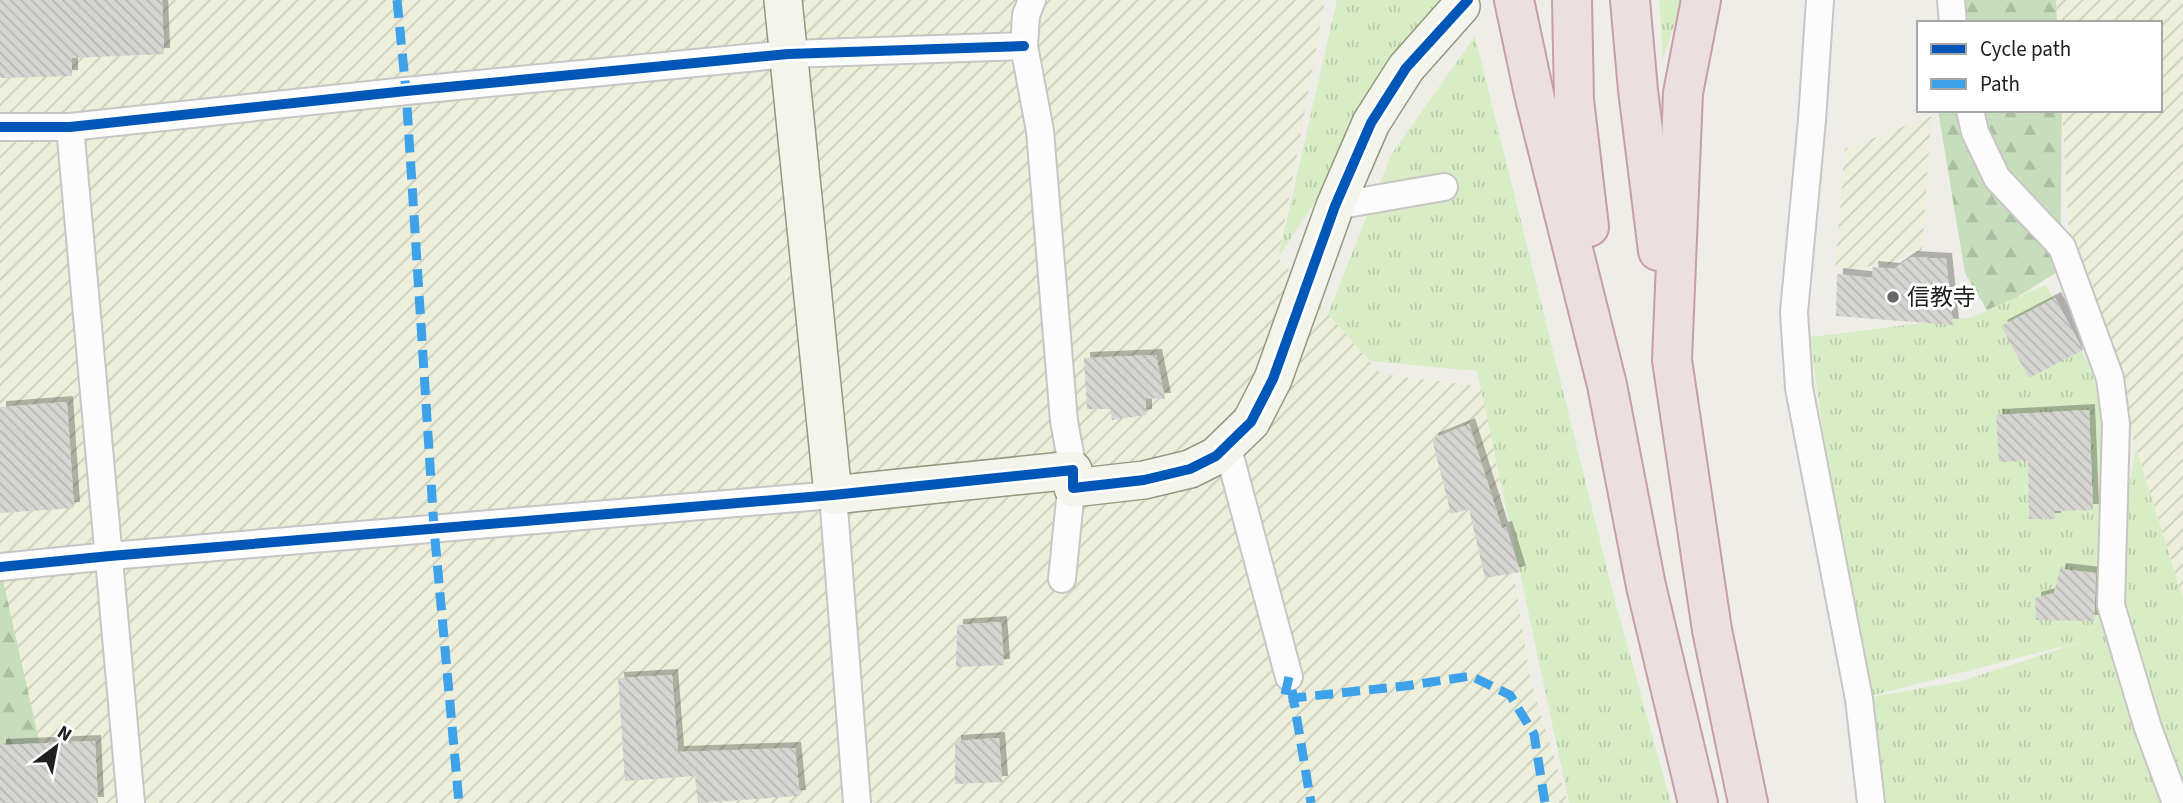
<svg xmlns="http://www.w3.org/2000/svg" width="2183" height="803" font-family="'Source Sans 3','Noto Sans JP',sans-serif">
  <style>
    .farmland { fill: url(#farmland-furrows) }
    .grass { fill: url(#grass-tufts); fill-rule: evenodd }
    .forest { fill: url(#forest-firs) }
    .building { fill: url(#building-back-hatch); filter: url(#shadow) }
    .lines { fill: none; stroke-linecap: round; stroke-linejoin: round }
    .street-casing { stroke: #c7c6c4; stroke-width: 30 }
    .secondary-casing { stroke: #95997f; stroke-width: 40 }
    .highway-casing { stroke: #c59ea7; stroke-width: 42 }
    .street { stroke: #fcfcfc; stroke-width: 26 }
    .secondary { stroke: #f3f4eb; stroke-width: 37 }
    .highway { stroke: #ebdfe0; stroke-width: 38 }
    .quiet { stroke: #3da2ea; stroke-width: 9; stroke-dasharray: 18 9; stroke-linecap: butt }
    .cycleway-casing { stroke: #fff; stroke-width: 15 }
    .cycleway { stroke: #0057b8; stroke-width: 10 }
    .poi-dot { fill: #686866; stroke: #fff; stroke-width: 2.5 }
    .labels { text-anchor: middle; stroke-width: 6; stroke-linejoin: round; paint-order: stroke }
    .poi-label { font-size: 23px; fill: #202020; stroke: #fff; text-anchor: start }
  </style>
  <defs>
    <pattern id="farmland-furrows" width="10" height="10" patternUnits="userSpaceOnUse" patternTransform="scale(1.75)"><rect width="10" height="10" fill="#edefdb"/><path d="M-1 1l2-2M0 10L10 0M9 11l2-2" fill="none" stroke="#cbcdbc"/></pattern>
    <pattern id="grass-tufts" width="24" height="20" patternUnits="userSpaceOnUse" patternTransform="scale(1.75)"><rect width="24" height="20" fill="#d8edc5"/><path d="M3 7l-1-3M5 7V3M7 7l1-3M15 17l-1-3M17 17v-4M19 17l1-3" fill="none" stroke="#b9cba9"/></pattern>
    <pattern id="forest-firs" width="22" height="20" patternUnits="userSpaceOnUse" patternTransform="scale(1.75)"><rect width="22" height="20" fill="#c6debc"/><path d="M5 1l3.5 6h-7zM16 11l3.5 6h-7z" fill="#aabea1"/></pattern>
    <pattern id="building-back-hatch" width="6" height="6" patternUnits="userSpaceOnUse" patternTransform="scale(1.75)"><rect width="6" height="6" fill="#d6d5d1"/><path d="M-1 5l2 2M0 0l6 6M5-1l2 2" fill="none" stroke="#b7b7b3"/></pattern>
    <filter id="shadow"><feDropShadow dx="6" dy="-6" stdDeviation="0" flood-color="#0004"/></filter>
  </defs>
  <rect width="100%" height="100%" fill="#eeede8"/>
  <g class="farmland">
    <polygon points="0,0 1325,0 1278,258 1381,374 1484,387 1531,683 1568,803 0,803"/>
    <polygon points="2056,0 2183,0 2183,598 2122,402 2071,273 2062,110 2160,110 2160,23 2057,23"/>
    <polygon points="1931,116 1922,252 1906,253 1893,264 1835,270 1845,149"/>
  </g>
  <g class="grass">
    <polygon points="1337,0 1447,0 1278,258"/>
    <polygon points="1659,0 1683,0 1663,58"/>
    <polygon points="1475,36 1616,605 1671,803 1569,803 1477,371 1370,361 1328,314 1391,155"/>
    <path d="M2046,285L2114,410L2104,627L2136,448L2183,599V803H1885L1859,699L1810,337L1972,317ZM2087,640L1962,681L1871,697V696Z"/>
  </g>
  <g class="forest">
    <polygon points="1961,0 2056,0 2057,23 1961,23"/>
    <polygon points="1938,110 2062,110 2060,270 2016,298 1987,310 1965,273"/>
    <polygon points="0,567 53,803 0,803"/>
  </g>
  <g class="building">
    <polygon points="0,0 162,0 164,54 72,58 72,76 0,78"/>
    <polygon points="1911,257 1946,259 1953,325 1836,316 1837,274 1873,278 1872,267 1894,269"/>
    <polygon points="2055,298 2083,350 2029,378 2001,326"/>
    <polygon points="1156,355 1165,399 1146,398 1146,415 1112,420 1110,409 1087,409 1084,358"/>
    <polygon points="67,402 74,508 0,513 0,407"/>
    <polygon points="2089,410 2093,510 2055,511 2055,519 2029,519 2028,461 1999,462 1996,415"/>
    <polygon points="1469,424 1502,528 1506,527 1520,572 1485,578 1469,509 1451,514 1432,439"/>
    <polygon points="2060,569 2096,573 2094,621 2036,620 2035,598 2054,593"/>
    <polygon points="1001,622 1004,665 956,667 957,625"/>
    <polygon points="672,675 678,752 795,748 800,796 698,803 695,776 625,781 618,678"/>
    <polygon points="999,738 1002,782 955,784 955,741"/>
    <polygon points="95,741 98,803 0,803 0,745"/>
  </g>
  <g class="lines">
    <g class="street-casing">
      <g id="street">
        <polyline points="1032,0 1026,15 1024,46 1040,131 1064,421 1073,470 1062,579"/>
        <polyline points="1820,0 1812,120 1794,312 1799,388 1859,699 1871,803"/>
        <polyline points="1951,0 1953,23"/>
        <polyline points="1970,110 1975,132 1997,178 2062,247 2110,378 2116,424 2111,605 2148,728 2176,803"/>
        <polyline points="0,127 70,127 406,91 788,54 1024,46"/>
        <polyline points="70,127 131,803"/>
        <polyline points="1335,206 1444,187"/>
        <polyline points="1227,445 1289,677"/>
        <polyline points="0,567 110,556 833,495 857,803"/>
      </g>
    </g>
    <g class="secondary-casing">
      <polyline id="secondary" points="783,0 833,495 1073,470 1073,488 1144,480 1190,469 1216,456 1251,422 1273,379 1335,206 1371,123 1406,68 1461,6"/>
    </g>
    <g class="highway-casing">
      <g id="highway">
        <polyline points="1514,0 1534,94 1607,385 1646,586 1698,803"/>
        <polyline points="1572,0 1574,100 1589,227"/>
        <polyline points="1630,0 1638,90 1658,251"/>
        <polyline points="1701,0 1683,93 1672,360 1712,630 1748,803"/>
      </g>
    </g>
    <use href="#street" class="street"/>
    <use href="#secondary" class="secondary"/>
    <use href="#highway" class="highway"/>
    <g class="quiet">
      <polyline points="397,0 406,91 434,528 459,803"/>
      <polyline points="1289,677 1284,699 1405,686 1471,676 1510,695 1534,734 1545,803"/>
      <polyline points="1292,690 1311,803"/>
    </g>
    <g class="cycleway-casing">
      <g id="cycleway">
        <polyline points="0,127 70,127 406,91 788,54 1024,46"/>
        <polyline points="0,567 110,556 833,495 1073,470 1073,488 1144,480 1190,469 1216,456 1251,422 1273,379 1335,206 1371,123 1406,68 1468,0"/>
      </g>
    </g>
    <use href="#cycleway" class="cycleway"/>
  </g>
  <circle class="poi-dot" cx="1893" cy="297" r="7"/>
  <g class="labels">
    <g class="poi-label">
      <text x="1907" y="305">信教寺</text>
    </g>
  </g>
  <rect x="1917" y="21" width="245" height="91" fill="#ffffff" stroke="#a6a6a6" stroke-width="2"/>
  <rect x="1931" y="44" width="35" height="10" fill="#0057b8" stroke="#a6a6a6" stroke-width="2"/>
  <text x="1980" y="56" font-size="21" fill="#202020">Cycle path</text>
  <rect x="1931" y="79" width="35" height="10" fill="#3da2ea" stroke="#a6a6a6" stroke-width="2"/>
  <text x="1980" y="91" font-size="21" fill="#202020">Path</text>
  <g transform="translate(56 747) rotate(32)" stroke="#ffffff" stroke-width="5" paint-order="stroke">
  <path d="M0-5L12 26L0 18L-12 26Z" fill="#202020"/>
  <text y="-10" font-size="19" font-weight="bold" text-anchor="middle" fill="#202020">N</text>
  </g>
</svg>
